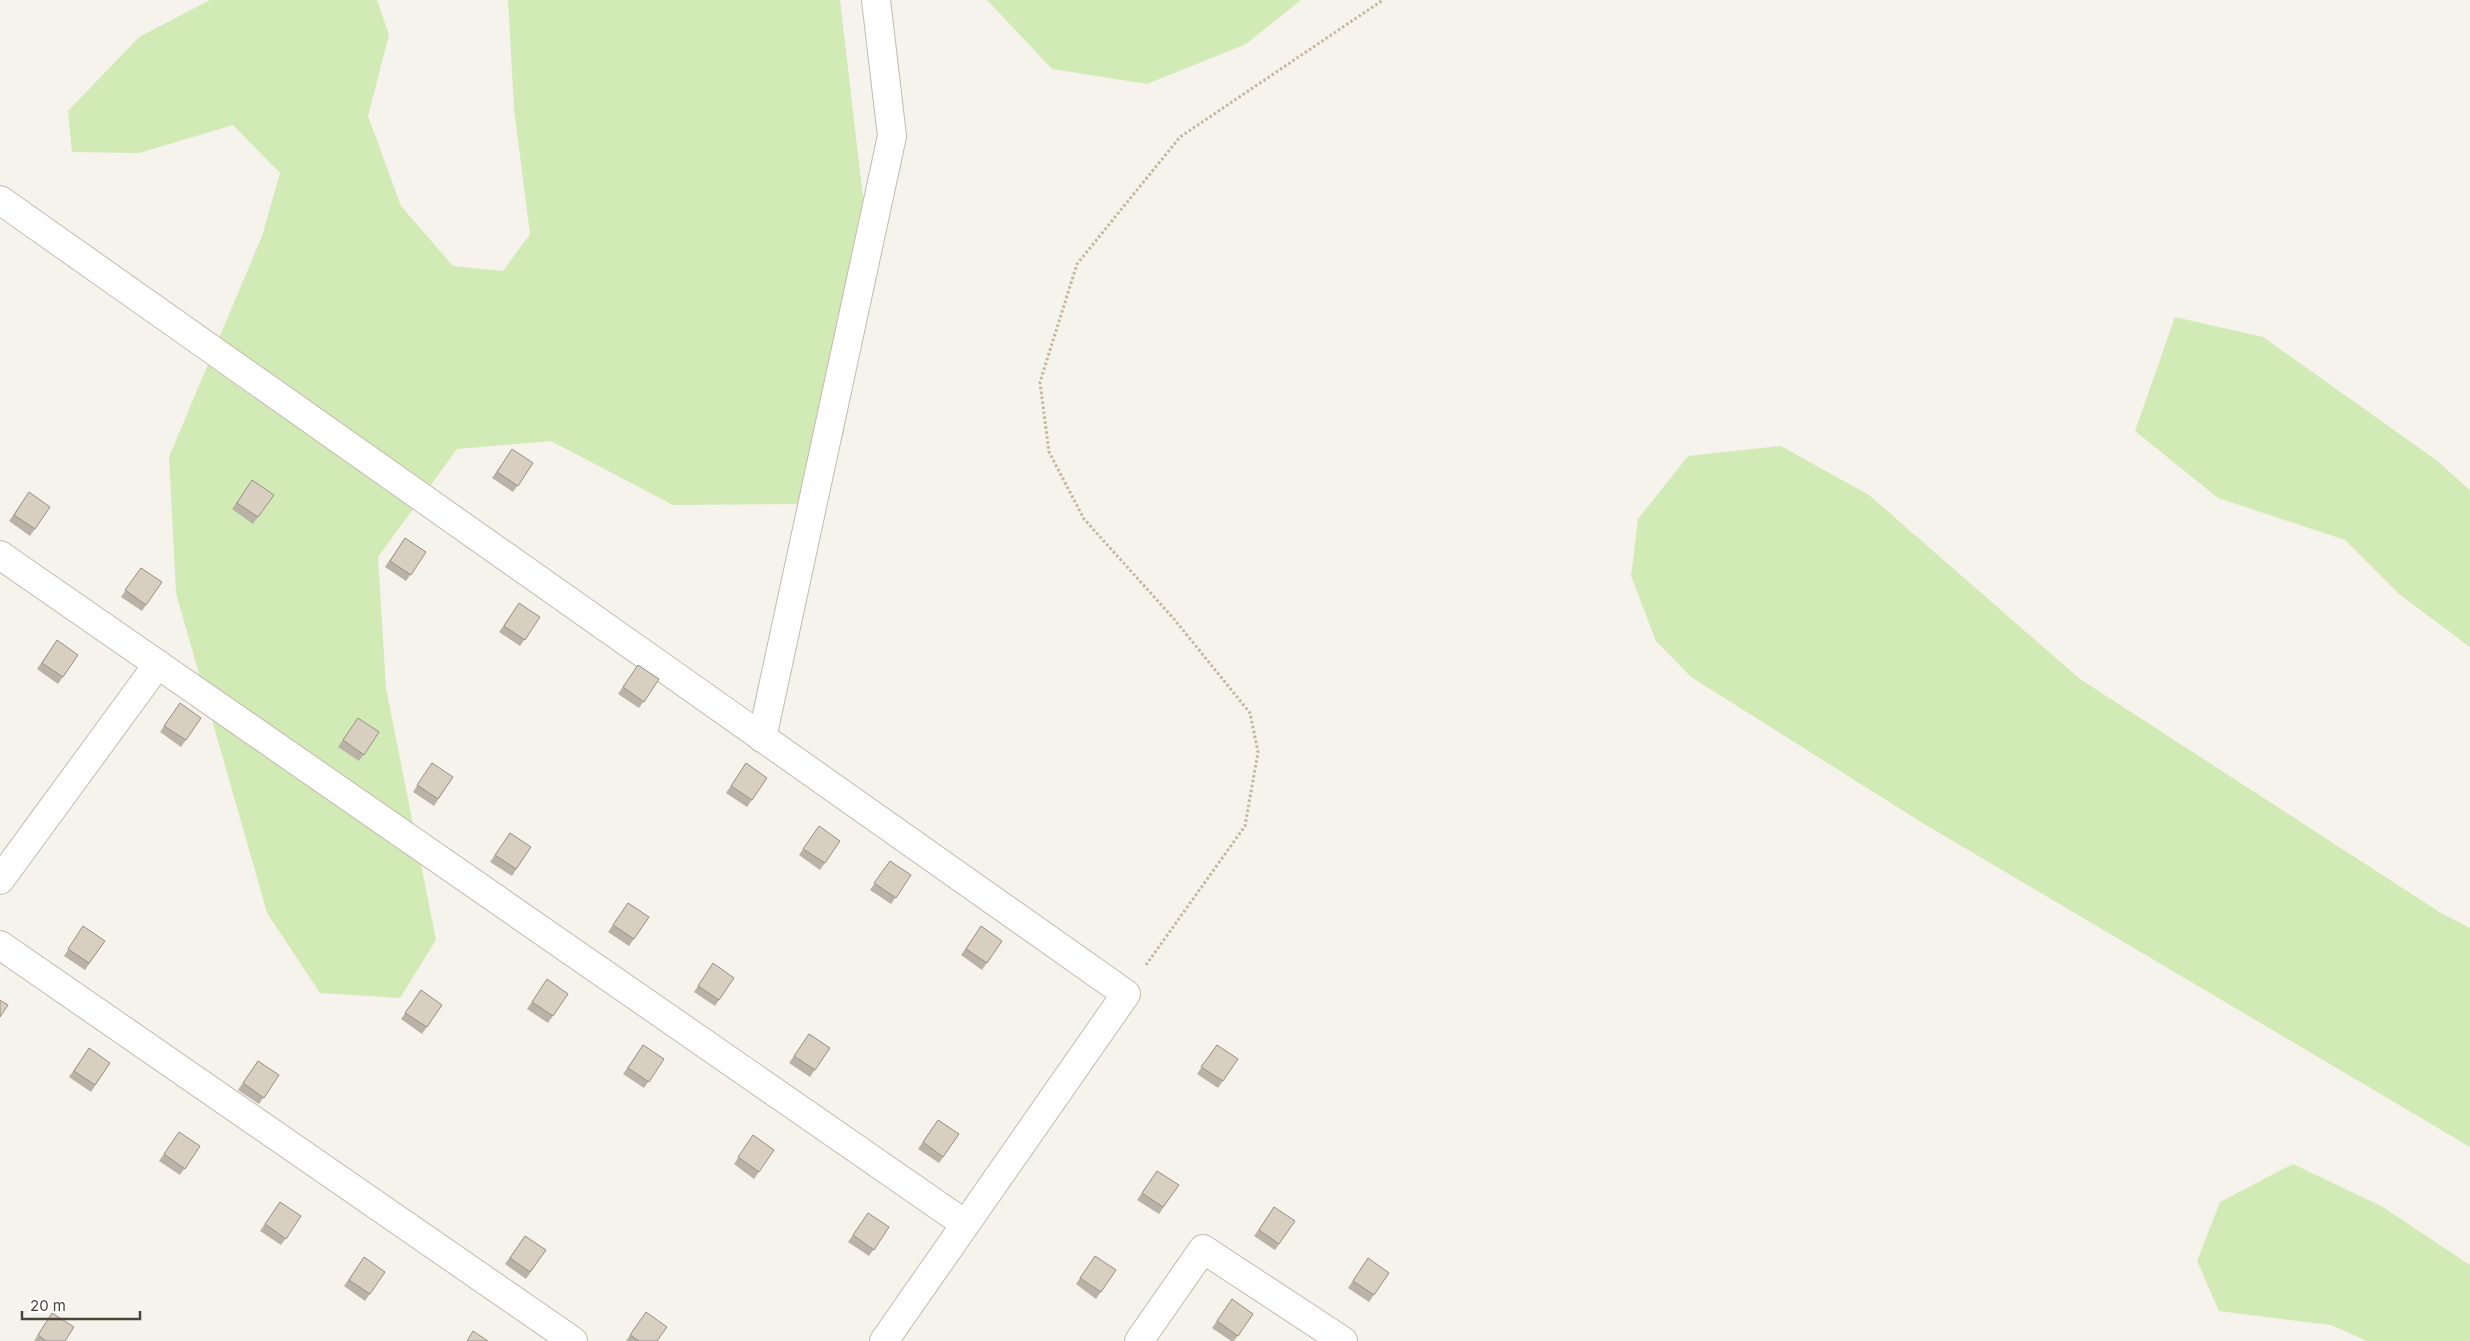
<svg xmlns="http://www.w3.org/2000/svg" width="2470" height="1341" font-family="Inter,sans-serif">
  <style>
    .green { fill: #d2eab5 }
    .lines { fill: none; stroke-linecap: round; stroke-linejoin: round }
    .minor-casing { stroke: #c2bbae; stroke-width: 30 }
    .path { stroke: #c4b79f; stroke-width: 3; stroke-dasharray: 2.5 2.5; stroke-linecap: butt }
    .minor { stroke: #fff; stroke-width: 28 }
    .wall { fill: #bab2a6 }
    .building { fill: #d8cfc1; stroke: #979187 }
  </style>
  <rect width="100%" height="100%" fill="#f6f3ec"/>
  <g class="green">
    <polygon points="210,0 377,0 389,35 368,116 401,206 453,266 503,271 530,234 514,109 508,0 840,0 868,240 844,433 814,504 673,505 551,441 457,449 378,557 386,688 436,940 400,998 320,993 267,913 176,593 169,457 262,236 280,173 233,125 139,153 72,152 68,111 139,37"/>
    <polygon points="987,0 1301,0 1246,44 1147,84 1052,69"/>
    <polygon points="2175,317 2263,337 2436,460 2470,490 2470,647 2399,594 2345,540 2218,498 2135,431"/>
    <polygon points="1781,446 1869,495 2080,679 2441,913 2470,928 2470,1147 1921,822 1691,677 1656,641 1631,576 1638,519 1688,456"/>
    <polygon points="2293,1164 2383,1207 2470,1265 2470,1341 2367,1341 2331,1325 2219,1311 2197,1261 2220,1202"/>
  </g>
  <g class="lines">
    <g class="minor-casing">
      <g id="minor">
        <polyline points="0,200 1126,994 884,1341"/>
        <polyline points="0,555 965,1224"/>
        <polyline points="762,738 892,136 876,0"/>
        <polyline points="0,880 158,664"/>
        <polyline points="0,945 573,1341"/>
        <polyline points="1139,1341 1203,1249 1343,1341"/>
      </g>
    </g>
    <polyline class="path" points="1146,965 1245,826 1258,752 1250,713 1174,619 1084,519 1049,452 1040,382 1077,264 1180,137 1383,0"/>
    <use href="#minor" class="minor"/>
  </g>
  <g class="wall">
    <polygon points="512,449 533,463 513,492 492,478"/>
    <polygon points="252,480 274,495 253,524 232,509"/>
    <polygon points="29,492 50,507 30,536 9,521"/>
    <polygon points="405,538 426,552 406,581 385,567"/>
    <polygon points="141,568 162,582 142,611 121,597"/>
    <polygon points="519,603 540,617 520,646 499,632"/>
    <polygon points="57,640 78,655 58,684 37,669"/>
    <polygon points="638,665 659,679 639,708 618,694"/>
    <polygon points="180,703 201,718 181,747 160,732"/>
    <polygon points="358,718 379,732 359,761 338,747"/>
    <polygon points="432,763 453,777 434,806 413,792"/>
    <polygon points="746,763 767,778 747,807 726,793"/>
    <polygon points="819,826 840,841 820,870 799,855"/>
    <polygon points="510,833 531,847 512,876 490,862"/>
    <polygon points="890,861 911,875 891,904 870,890"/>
    <polygon points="628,903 649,917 629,946 608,932"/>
    <polygon points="83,926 105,941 85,970 64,956"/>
    <polygon points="981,926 1002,941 982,970 961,955"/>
    <polygon points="713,963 734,978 715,1006 694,992"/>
    <polygon points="547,979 568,994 548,1023 527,1009"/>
    <polygon points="421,990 442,1005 422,1034 401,1019"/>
    <polygon points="809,1034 830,1048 810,1077 789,1063"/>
    <polygon points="643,1045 664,1059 644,1088 623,1074"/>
    <polygon points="1217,1045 1238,1059 1218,1088 1197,1074"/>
    <polygon points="89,1048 110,1063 91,1092 69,1077"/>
    <polygon points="258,1061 279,1075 259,1104 238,1090"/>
    <polygon points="938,1120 959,1134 939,1163 918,1149"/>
    <polygon points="179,1132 200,1146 180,1175 159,1161"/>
    <polygon points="753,1135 774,1150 754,1179 734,1164"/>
    <polygon points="1157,1171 1179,1185 1159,1214 1137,1200"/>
    <polygon points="280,1202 301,1216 281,1245 260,1231"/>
    <polygon points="1274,1207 1295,1221 1275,1250 1254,1236"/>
    <polygon points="868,1213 889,1227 869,1256 848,1242"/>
    <polygon points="525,1236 546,1250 526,1279 505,1264"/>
    <polygon points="1095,1256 1116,1270 1096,1299 1076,1284"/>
    <polygon points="364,1257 385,1272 365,1301 344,1286"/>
    <polygon points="1368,1258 1389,1273 1369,1302 1348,1288"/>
    <polygon points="1232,1299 1253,1314 1234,1341 1231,1341 1212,1328"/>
    <polygon points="52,1313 65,1341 34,1341"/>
    <polygon points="641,1319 657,1341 626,1341"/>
  </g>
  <g class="building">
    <polygon points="512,449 533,463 518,486 497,472"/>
    <polygon points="252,480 274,495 258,517 237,503"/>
    <polygon points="29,492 50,507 35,529 14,515"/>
    <polygon points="405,538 426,552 411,575 390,561"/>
    <polygon points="141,568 162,582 146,605 125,590"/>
    <polygon points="519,603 540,617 525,640 504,626"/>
    <polygon points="57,640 78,655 63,677 42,663"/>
    <polygon points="638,665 659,679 644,702 623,687"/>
    <polygon points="180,703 201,718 186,740 164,726"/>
    <polygon points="358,718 379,732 364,755 343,740"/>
    <polygon points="432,763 453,777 438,799 417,785"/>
    <polygon points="746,763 767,778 752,800 731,786"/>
    <polygon points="819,826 840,841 825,863 803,849"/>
    <polygon points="510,833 531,847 516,869 495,855"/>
    <polygon points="890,861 911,875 896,898 874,883"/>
    <polygon points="628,903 649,917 634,939 613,925"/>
    <polygon points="83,926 105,941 89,963 68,949"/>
    <polygon points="981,926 1002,941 987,963 966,949"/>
    <polygon points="713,963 734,978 719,1000 698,986"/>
    <polygon points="547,979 568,994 553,1016 532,1002"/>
    <polygon points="421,990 442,1005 427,1027 405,1013"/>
    <polygon points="0,1000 8,1005 0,1017"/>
    <polygon points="809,1034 830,1048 815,1070 794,1056"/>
    <polygon points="643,1045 664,1059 649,1082 628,1068"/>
    <polygon points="1217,1045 1238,1059 1223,1081 1201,1067"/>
    <polygon points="89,1048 110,1063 95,1085 74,1071"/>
    <polygon points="258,1061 279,1075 264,1098 243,1083"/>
    <polygon points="938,1120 959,1134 943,1157 923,1142"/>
    <polygon points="179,1132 200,1146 185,1169 164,1154"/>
    <polygon points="753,1135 774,1150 759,1172 738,1157"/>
    <polygon points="1157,1171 1179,1185 1163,1207 1142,1193"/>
    <polygon points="280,1202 301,1216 286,1239 265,1224"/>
    <polygon points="1274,1207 1295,1221 1279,1244 1259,1230"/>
    <polygon points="868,1213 889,1227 874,1250 853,1235"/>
    <polygon points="525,1236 546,1250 530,1272 510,1258"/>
    <polygon points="1095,1256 1116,1270 1101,1292 1080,1278"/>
    <polygon points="364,1257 385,1272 370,1294 349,1280"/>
    <polygon points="1368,1258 1389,1273 1374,1295 1353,1281"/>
    <polygon points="1232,1299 1253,1314 1238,1336 1217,1321"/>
    <polygon points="646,1312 667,1327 657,1341 639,1341 630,1335"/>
    <polygon points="52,1313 74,1327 65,1341 46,1341 38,1335"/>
    <polygon points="473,1331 488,1341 467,1341"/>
  </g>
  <path d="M22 1311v8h118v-8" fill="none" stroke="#4b4439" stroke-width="2.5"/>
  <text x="30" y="1311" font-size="15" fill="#4b4439" stroke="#ffffff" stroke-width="4" paint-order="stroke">20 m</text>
</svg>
